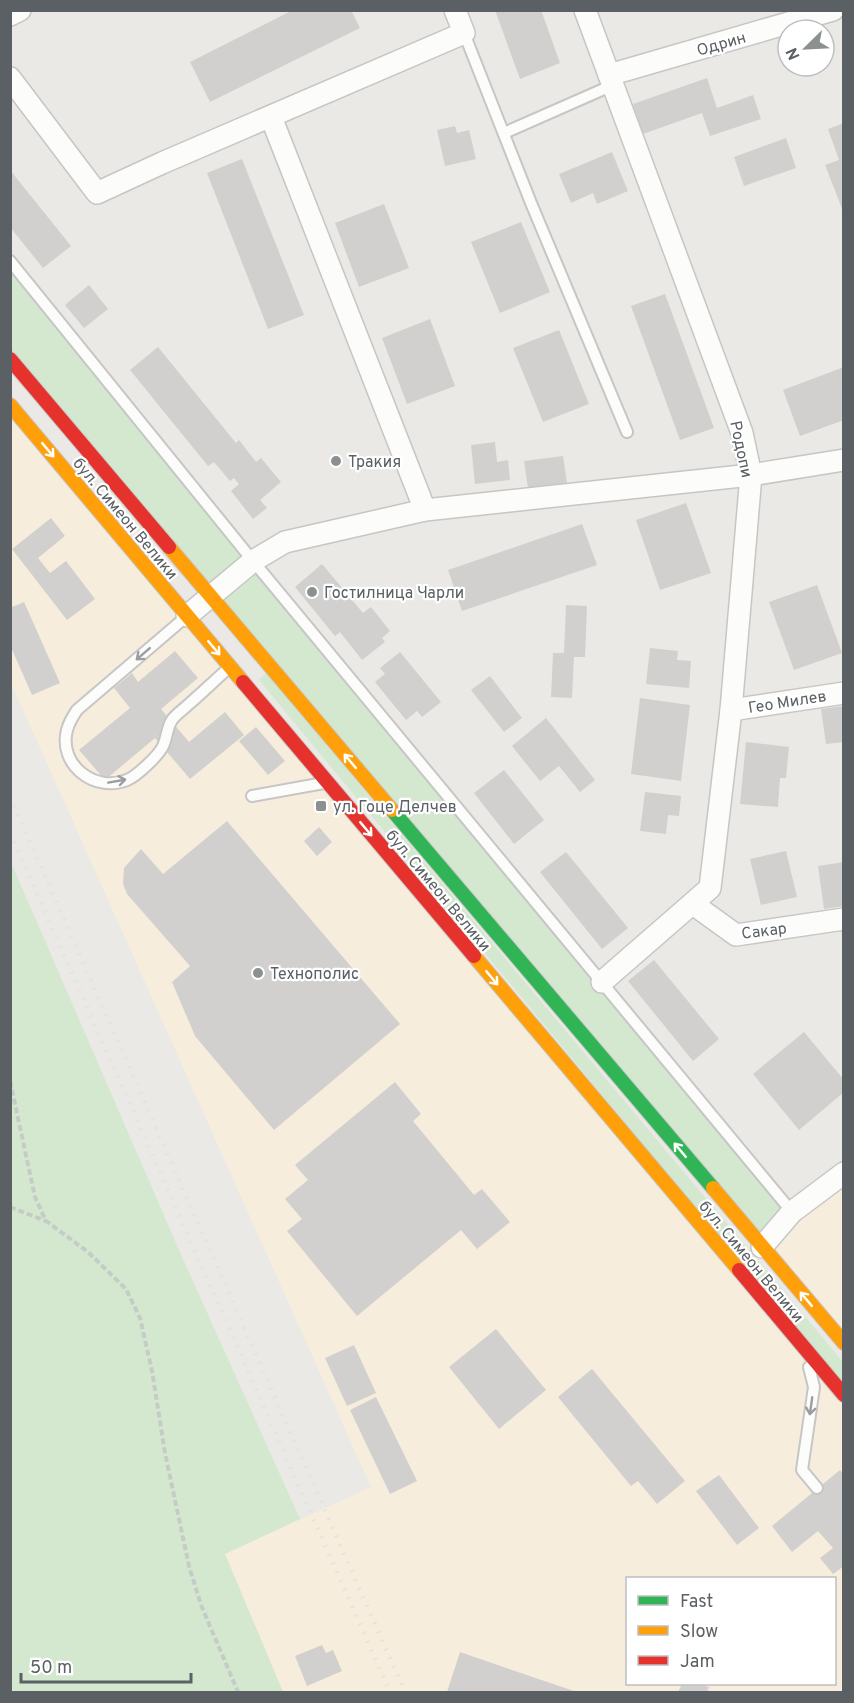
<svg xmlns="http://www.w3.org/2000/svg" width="854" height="1703" font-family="Overpass,sans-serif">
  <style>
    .commercial { fill: #f6eddd; fill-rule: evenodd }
    .green { fill: #d4e8cf }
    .building { fill: #d2d0ce }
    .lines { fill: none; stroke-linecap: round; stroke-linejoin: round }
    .lane-casing { stroke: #c6c6c6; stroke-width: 14 }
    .street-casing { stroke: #c6c6c6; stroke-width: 24 }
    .fast-casing { stroke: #c7c8c8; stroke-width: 16 }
    .slow-casing { stroke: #c7c8c8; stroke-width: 16 }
    .jam-casing { stroke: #c7c8c8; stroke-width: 16 }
    .path { stroke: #c5ccc8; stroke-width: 4; stroke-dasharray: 6 3; stroke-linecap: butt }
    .lane { stroke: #fcfcfb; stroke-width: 10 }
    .street { stroke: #fcfcfb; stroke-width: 21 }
    .fast { stroke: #30b455; stroke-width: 14 }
    .slow { stroke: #ff9f0a; stroke-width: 14 }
    .jam { stroke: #e5322d; stroke-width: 14 }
    .rail { stroke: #e2e2e2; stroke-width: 4.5; stroke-dasharray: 1.5 8; stroke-linecap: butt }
    .oneway { stroke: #fff }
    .oneway2 { stroke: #9b9ea0 }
    .poi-dot { fill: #8d9091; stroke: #fff; stroke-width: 2 }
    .labels { text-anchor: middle; stroke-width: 4.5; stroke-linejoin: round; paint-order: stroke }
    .street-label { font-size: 16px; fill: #5b6064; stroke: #fff }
    .poi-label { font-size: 16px; fill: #5b6064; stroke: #fff; text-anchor: start }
  </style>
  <rect width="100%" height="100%" fill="#ebe9e5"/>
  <g class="commercial">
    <path d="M10,405L843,1395V1692H283L225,1554L371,1487L11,683ZM628,1578H834V1684H628Z"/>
    <polygon points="843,1173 843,1343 762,1247"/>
  </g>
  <g class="green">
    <polygon points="10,261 792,1212 762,1247 11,359"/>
    <polygon points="266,673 843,1362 843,1386 259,680"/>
    <polygon points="10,860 179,1250 300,1519 225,1554 283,1692 17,1692 11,1690"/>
  </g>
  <g class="building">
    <polygon points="293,10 351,10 360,28 210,102 190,62"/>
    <polygon points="495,10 541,10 560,63 520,79"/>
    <polygon points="707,78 717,108 753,95 761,119 710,136 702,113 643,134 633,104"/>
    <polygon points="844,123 844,211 843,211 825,165 839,160 828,129"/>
    <polygon points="455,126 457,133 469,130 476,159 445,166 437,130"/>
    <polygon points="786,138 796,168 744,186 734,157"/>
    <polygon points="612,152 628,191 597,204 593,193 571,203 559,174"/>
    <polygon points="242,159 304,315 268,329 207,173"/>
    <polygon points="10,170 71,246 43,268 10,227"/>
    <polygon points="384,204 409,268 359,287 335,223"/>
    <polygon points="521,222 550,292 500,313 471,242"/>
    <polygon points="89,285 108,309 84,328 65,305"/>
    <polygon points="665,294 714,428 680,440 631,306"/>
    <polygon points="430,319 455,386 407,404 382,338"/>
    <polygon points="559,330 589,404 543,422 513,348"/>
    <polygon points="158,347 236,443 239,440 256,462 261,458 281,482 260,500 267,508 253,519 231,491 239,484 234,478 230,481 214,462 208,466 130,370"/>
    <polygon points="844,367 844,420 800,436 783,390"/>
    <polygon points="495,442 497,462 508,460 510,480 475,484 471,445"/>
    <polygon points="563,456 567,483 528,488 524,461"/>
    <polygon points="686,503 711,573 660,590 636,520"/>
    <polygon points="51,518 65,536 38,558 50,573 66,561 95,599 67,620 12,549"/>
    <polygon points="582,524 597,565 462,611 448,570"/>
    <polygon points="322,564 363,613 371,607 390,631 382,638 385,642 362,660 340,632 335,636 295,587"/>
    <polygon points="817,585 842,653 794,670 769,602"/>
    <polygon points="24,602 60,683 32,695 10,645 10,608"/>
    <polygon points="566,605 587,606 585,657 574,657 572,698 551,697 553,653 564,653"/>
    <polygon points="650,648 678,651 677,660 691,661 689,688 646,684"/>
    <polygon points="175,651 198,678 161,709 189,742 225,712 244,735 190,779 155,738 105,780 79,750 130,708 114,688 132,673 138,682"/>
    <polygon points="400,652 441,702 422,717 417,711 406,720 375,682 385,674 380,668"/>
    <polygon points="490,676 522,718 504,732 471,690"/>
    <polygon points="640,698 690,705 681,781 631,774"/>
    <polygon points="844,706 844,742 826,744 821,709"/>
    <polygon points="546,718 595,780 580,792 559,766 540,781 512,746"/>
    <polygon points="256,727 285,761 268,775 239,741"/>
    <polygon points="746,742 789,747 786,778 780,778 778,807 740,804"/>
    <polygon points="504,770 544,820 514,844 474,793"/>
    <polygon points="645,792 681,796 679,816 668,815 666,834 640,831"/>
    <polygon points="227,821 400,1024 274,1130 195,1036 172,982 190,966 127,894 123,884 124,868 141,849 163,874"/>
    <polygon points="319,827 332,842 317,856 304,841"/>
    <polygon points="786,851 797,897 761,905 750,859"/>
    <polygon points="566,852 628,928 602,949 540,872"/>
    <polygon points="844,862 844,906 824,909 818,866"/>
    <polygon points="654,960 719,1039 693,1061 628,981"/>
    <polygon points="804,1032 844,1080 844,1092 799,1130 753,1074"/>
    <polygon points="395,1082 421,1114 413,1121 474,1195 482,1189 510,1222 477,1249 461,1230 357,1316 287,1231 302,1219 285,1199 308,1180 295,1165"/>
    <polygon points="496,1329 546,1390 499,1429 449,1367"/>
    <polygon points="354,1345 376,1393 347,1406 325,1358"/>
    <polygon points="592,1369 685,1481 657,1504 638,1481 631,1486 558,1397"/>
    <polygon points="376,1397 417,1481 390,1494 350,1410"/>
    <polygon points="840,1470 844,1475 844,1566 833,1574 820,1558 833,1548 818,1531 792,1552 772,1526"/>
    <polygon points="719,1475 759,1528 737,1545 696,1491"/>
    <polygon points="322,1645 326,1653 333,1650 342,1671 307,1686 295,1656"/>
    <polygon points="460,1652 512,1670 577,1692 447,1692"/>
    <polygon points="682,1684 698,1684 709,1687 707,1692 678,1692"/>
  </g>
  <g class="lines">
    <g class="lane-casing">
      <g id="lane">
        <polyline points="464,33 531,203 627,432"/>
        <polyline points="504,133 613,85"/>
        <polyline points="10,261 253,561 792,1212"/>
        <path d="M187,616L77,710C73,716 69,722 67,730C58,765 95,793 127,780C137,776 159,755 163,746C167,738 167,727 172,720C176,714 184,709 189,704C203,692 216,679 230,667"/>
        <polyline points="252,796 324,783"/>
        <polyline points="809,1367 814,1387 802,1470 817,1488"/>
      </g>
    </g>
    <g class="street-casing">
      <g id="street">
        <polyline points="585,10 742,433 751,475 731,710 710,888 602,982"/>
        <polyline points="10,15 20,10"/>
        <polyline points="609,75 833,10"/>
        <polyline points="10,78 97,193 162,163 464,33 455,10"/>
        <polyline points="271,117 425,510"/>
        <polyline points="187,616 253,561 285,542 425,510 751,475 844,460"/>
        <polyline points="731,710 844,693"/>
        <polyline points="693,904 736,935 844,919"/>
        <polyline points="762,1247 792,1212 844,1173"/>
      </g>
    </g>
    <g class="fast-casing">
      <polyline id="fast" points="392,810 713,1188"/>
    </g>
    <g class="slow-casing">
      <g id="slow">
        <polyline points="10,405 243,682"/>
        <polyline points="169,547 392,810"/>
        <polyline points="474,956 739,1270"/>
        <polyline points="713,1188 844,1343"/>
      </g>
    </g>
    <g class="jam-casing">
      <g id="jam">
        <polyline points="10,359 169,547"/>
        <polyline points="243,682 474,956"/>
        <polyline points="739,1270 844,1395"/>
      </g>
    </g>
    <g class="path">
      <polyline points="10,1081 35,1197 46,1221 88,1252 126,1289 140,1318 152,1371 165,1453 189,1566 201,1605 238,1692"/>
      <polyline points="10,1207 46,1221"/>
    </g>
    <use href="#lane" class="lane"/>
    <use href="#street" class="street"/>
    <use href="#fast" class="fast"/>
    <use href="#slow" class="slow"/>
    <use href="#jam" class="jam"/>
    <g class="rail">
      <polyline points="10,797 405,1692"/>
      <polyline points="10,833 390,1692"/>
    </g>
  </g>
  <defs><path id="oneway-shaft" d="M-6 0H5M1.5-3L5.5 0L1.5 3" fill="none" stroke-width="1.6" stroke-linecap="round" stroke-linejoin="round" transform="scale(1.5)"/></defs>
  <g class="oneway">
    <use href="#oneway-shaft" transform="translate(48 450) rotate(50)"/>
    <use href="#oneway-shaft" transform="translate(214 648) rotate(50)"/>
    <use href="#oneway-shaft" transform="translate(350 761) rotate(-130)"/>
    <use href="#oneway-shaft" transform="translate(366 829) rotate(50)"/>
    <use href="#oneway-shaft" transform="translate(492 978) rotate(50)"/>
    <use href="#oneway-shaft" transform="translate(680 1150) rotate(-130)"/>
    <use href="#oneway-shaft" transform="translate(806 1299) rotate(-130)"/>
  </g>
  <g class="oneway2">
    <use href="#oneway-shaft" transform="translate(143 654) rotate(139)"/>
    <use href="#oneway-shaft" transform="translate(117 781) rotate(-10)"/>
    <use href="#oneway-shaft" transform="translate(811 1406) rotate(98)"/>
  </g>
  <g class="poi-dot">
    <circle cx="336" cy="461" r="6"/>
    <circle cx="312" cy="592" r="6"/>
    <rect x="315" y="800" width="12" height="12" rx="3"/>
    <circle cx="258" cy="973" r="6"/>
  </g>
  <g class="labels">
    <g class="street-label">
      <text transform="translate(721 43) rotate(-16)" y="6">Одрин</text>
      <text transform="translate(742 449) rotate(78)" y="6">Родопи</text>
      <text transform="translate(126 518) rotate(50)" y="6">бул. Симеон Велики</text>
      <text transform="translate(787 701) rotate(-9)" y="6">Гео Милев</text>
      <text transform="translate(439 890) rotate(50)" y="6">бул. Симеон Велики</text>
      <text transform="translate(764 930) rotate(-7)" y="6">Сакар</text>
      <text transform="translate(752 1261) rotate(50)" y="6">бул. Симеон Велики</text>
    </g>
    <g class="poi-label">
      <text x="348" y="467">Тракия</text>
      <text x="324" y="598">Гостилница Чарли</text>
      <text x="333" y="812">ул. Гоце Делчев</text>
      <text x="270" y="979">Технополис</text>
    </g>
  </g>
  <rect width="854" height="1703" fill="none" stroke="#5b6064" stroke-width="24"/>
  <rect x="626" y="1577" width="210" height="108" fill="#ffffff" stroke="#bdbfc1" stroke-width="1.5"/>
  <rect x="638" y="1596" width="30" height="9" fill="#30b455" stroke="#bdbfc1" stroke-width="1.5"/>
  <text x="680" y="1607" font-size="18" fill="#5b6064">Fast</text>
  <rect x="638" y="1626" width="30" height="9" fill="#ff9f0a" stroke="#bdbfc1" stroke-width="1.5"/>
  <text x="680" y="1637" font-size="18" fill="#5b6064">Slow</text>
  <rect x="638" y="1656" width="30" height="9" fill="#e5322d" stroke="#bdbfc1" stroke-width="1.5"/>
  <text x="680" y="1667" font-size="18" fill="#5b6064">Jam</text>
  <g transform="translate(806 48) rotate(246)"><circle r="28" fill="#ffffff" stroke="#bdbfc1" stroke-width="1.5"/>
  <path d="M0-4.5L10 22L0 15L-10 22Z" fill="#8d9091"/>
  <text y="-9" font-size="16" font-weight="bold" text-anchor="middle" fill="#5b6064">N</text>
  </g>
  <path d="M21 1673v9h170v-9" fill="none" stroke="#5b6064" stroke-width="3"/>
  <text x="30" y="1673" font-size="18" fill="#5b6064" stroke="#ffffff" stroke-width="4.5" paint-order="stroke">50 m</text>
</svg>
